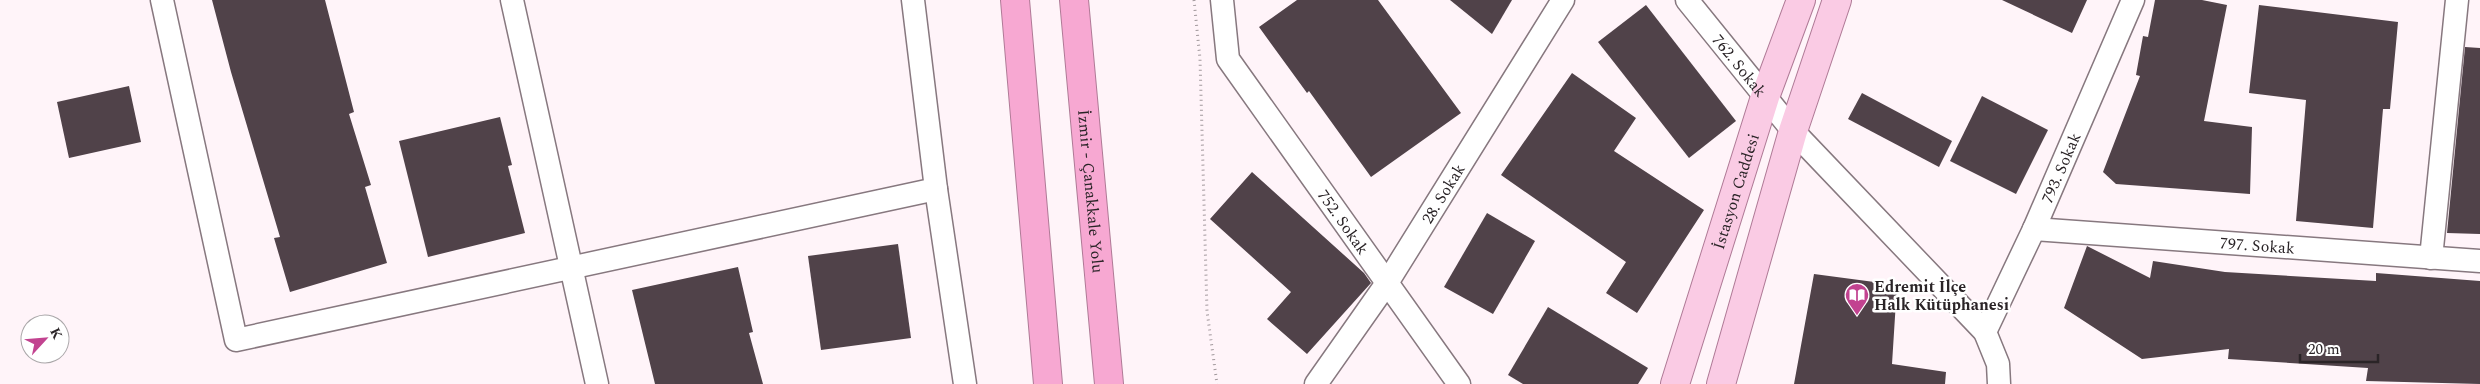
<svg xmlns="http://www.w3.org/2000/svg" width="2480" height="384" font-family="Spectral,serif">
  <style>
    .building { fill: #504249 }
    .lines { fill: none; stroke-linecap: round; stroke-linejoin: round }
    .street-casing { stroke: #87787f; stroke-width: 25 }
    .primary-casing { stroke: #af7a96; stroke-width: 30 }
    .highway-casing { stroke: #af7a96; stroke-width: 30 }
    .path { stroke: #a1989c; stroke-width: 3; stroke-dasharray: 1 4; stroke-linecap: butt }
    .street { stroke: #fff; stroke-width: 22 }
    .primary { stroke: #facbe4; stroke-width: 28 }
    .highway { stroke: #f7a8d2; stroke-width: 28 }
    .labels { text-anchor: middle; stroke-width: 5; stroke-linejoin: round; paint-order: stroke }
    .street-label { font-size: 16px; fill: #2a2427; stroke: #fff }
    .poi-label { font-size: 16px; font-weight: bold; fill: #2a2427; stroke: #fff; text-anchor: start }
  </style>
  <rect width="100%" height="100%" fill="#fff4f9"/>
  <g class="building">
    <polygon points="212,0 325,0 354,112 349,114 371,185 365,187 387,263 290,292 274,238 280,237 231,72"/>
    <polygon points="1297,0 1378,0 1461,113 1371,177 1309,91 1307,93 1259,27"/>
    <polygon points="1450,0 1512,0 1492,34"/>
    <polygon points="2002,0 2087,0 2072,33"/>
    <polygon points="2155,0 2202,0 2227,5 2204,121 2252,127 2250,194 2116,184 2103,172 2140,76 2136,75 2143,36 2148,37"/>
    <polygon points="1646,5 1736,121 1689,158 1598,42"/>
    <polygon points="2259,5 2398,22 2390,109 2383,109 2373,228 2296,221 2306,100 2249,93"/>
    <polygon points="2465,47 2480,48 2480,234 2447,233"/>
    <polygon points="1572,73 1636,118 1614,151 1704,210 1637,313 1606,293 1626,262 1501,175"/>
    <polygon points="129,86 141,142 69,158 57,102"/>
    <polygon points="1862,93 1952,141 1939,167 1848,119"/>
    <polygon points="1982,96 2048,130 2016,194 1950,161"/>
    <polygon points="500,117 512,165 508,166 525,233 428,257 399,141"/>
    <polygon points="1252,172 1364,273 1371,283 1307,354 1267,319 1291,292 1210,219"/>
    <polygon points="1487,213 1535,241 1493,314 1444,287"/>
    <polygon points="898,244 911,338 821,350 808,256"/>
    <polygon points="2087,246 2150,278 2153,261 2225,272 2376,281 2376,273 2480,281 2480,384 2366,381 2368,368 2228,359 2229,349 2142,359 2064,308"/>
    <polygon points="738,267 753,332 749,333 763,384 655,384 632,290"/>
    <polygon points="1814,274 1897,285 1892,364 1946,372 1945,384 1794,384"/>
    <polygon points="1548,307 1648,368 1638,384 1523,384 1508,375"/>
  </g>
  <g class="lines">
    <g class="street-casing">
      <g id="street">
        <polyline points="162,0 236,340 936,189"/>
        <polyline points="512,0 597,384"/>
        <polyline points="913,0 936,189 965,384"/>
        <path id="s1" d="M1222,0L1228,59L1459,384"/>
        <path id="s2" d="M1687,0L1793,131L1985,332L1998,364L1999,384"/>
        <path id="s3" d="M2034,229L2480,261"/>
        <polyline points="2431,258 2457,0"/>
        <path id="s4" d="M1985,332L2034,229L2133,0"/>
        <path id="s5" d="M1316,384L1387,283L1563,0"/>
      </g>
    </g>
    <g class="primary-casing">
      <g id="primary">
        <path id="s6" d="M1675,384L1765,97L1801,0"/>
        <polyline points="1721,384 1793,131 1837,0"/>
      </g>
    </g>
    <g class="highway-casing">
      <g id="highway">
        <polyline points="1015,0 1048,384"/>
        <path id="s7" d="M1074,0L1109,384"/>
      </g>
    </g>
    <polyline class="path" points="1194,0 1200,59 1207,311 1217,384"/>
    <use href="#street" class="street"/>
    <use href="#primary" class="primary"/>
    <use href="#highway" class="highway"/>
  </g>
  <defs>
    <g id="library-pin" transform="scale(1.25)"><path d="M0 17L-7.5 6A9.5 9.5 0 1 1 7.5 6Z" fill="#c24390" stroke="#fff"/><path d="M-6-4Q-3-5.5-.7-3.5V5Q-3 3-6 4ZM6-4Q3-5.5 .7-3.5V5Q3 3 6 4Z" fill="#fff"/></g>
  </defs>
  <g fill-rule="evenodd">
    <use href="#library-pin" x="1857" y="295"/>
  </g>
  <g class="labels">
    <g class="street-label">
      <text dy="6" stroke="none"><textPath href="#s2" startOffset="84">762. Sokak</textPath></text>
      <text dy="6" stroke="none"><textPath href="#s4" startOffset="181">793. Sokak</textPath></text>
      <text dy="6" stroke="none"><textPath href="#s6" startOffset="202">İstasyon Caddesi</textPath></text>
      <text dy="6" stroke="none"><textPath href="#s7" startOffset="192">İzmir - Çanakkale Yolu</textPath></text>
      <text dy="6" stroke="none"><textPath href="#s5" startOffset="229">28. Sokak</textPath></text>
      <text dy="6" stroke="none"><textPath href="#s1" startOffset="259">752. Sokak</textPath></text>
      <text dy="6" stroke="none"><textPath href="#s3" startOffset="224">797. Sokak</textPath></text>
    </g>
    <g class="poi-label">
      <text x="1874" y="292">Edremit İlçe<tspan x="1874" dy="18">Halk Kütüphanesi</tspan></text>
    </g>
  </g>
  <g transform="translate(45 339) rotate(64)"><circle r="24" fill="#ffffff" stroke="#aaa7a9"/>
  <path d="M0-4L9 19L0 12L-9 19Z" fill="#c24390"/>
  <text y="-8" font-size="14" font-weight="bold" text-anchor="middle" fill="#2a2427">K</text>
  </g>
  <path d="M2300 354v8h78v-8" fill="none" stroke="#2a2427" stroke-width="2.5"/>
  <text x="2308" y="354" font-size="15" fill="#2a2427" stroke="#ffffff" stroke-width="4" paint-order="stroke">20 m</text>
</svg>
